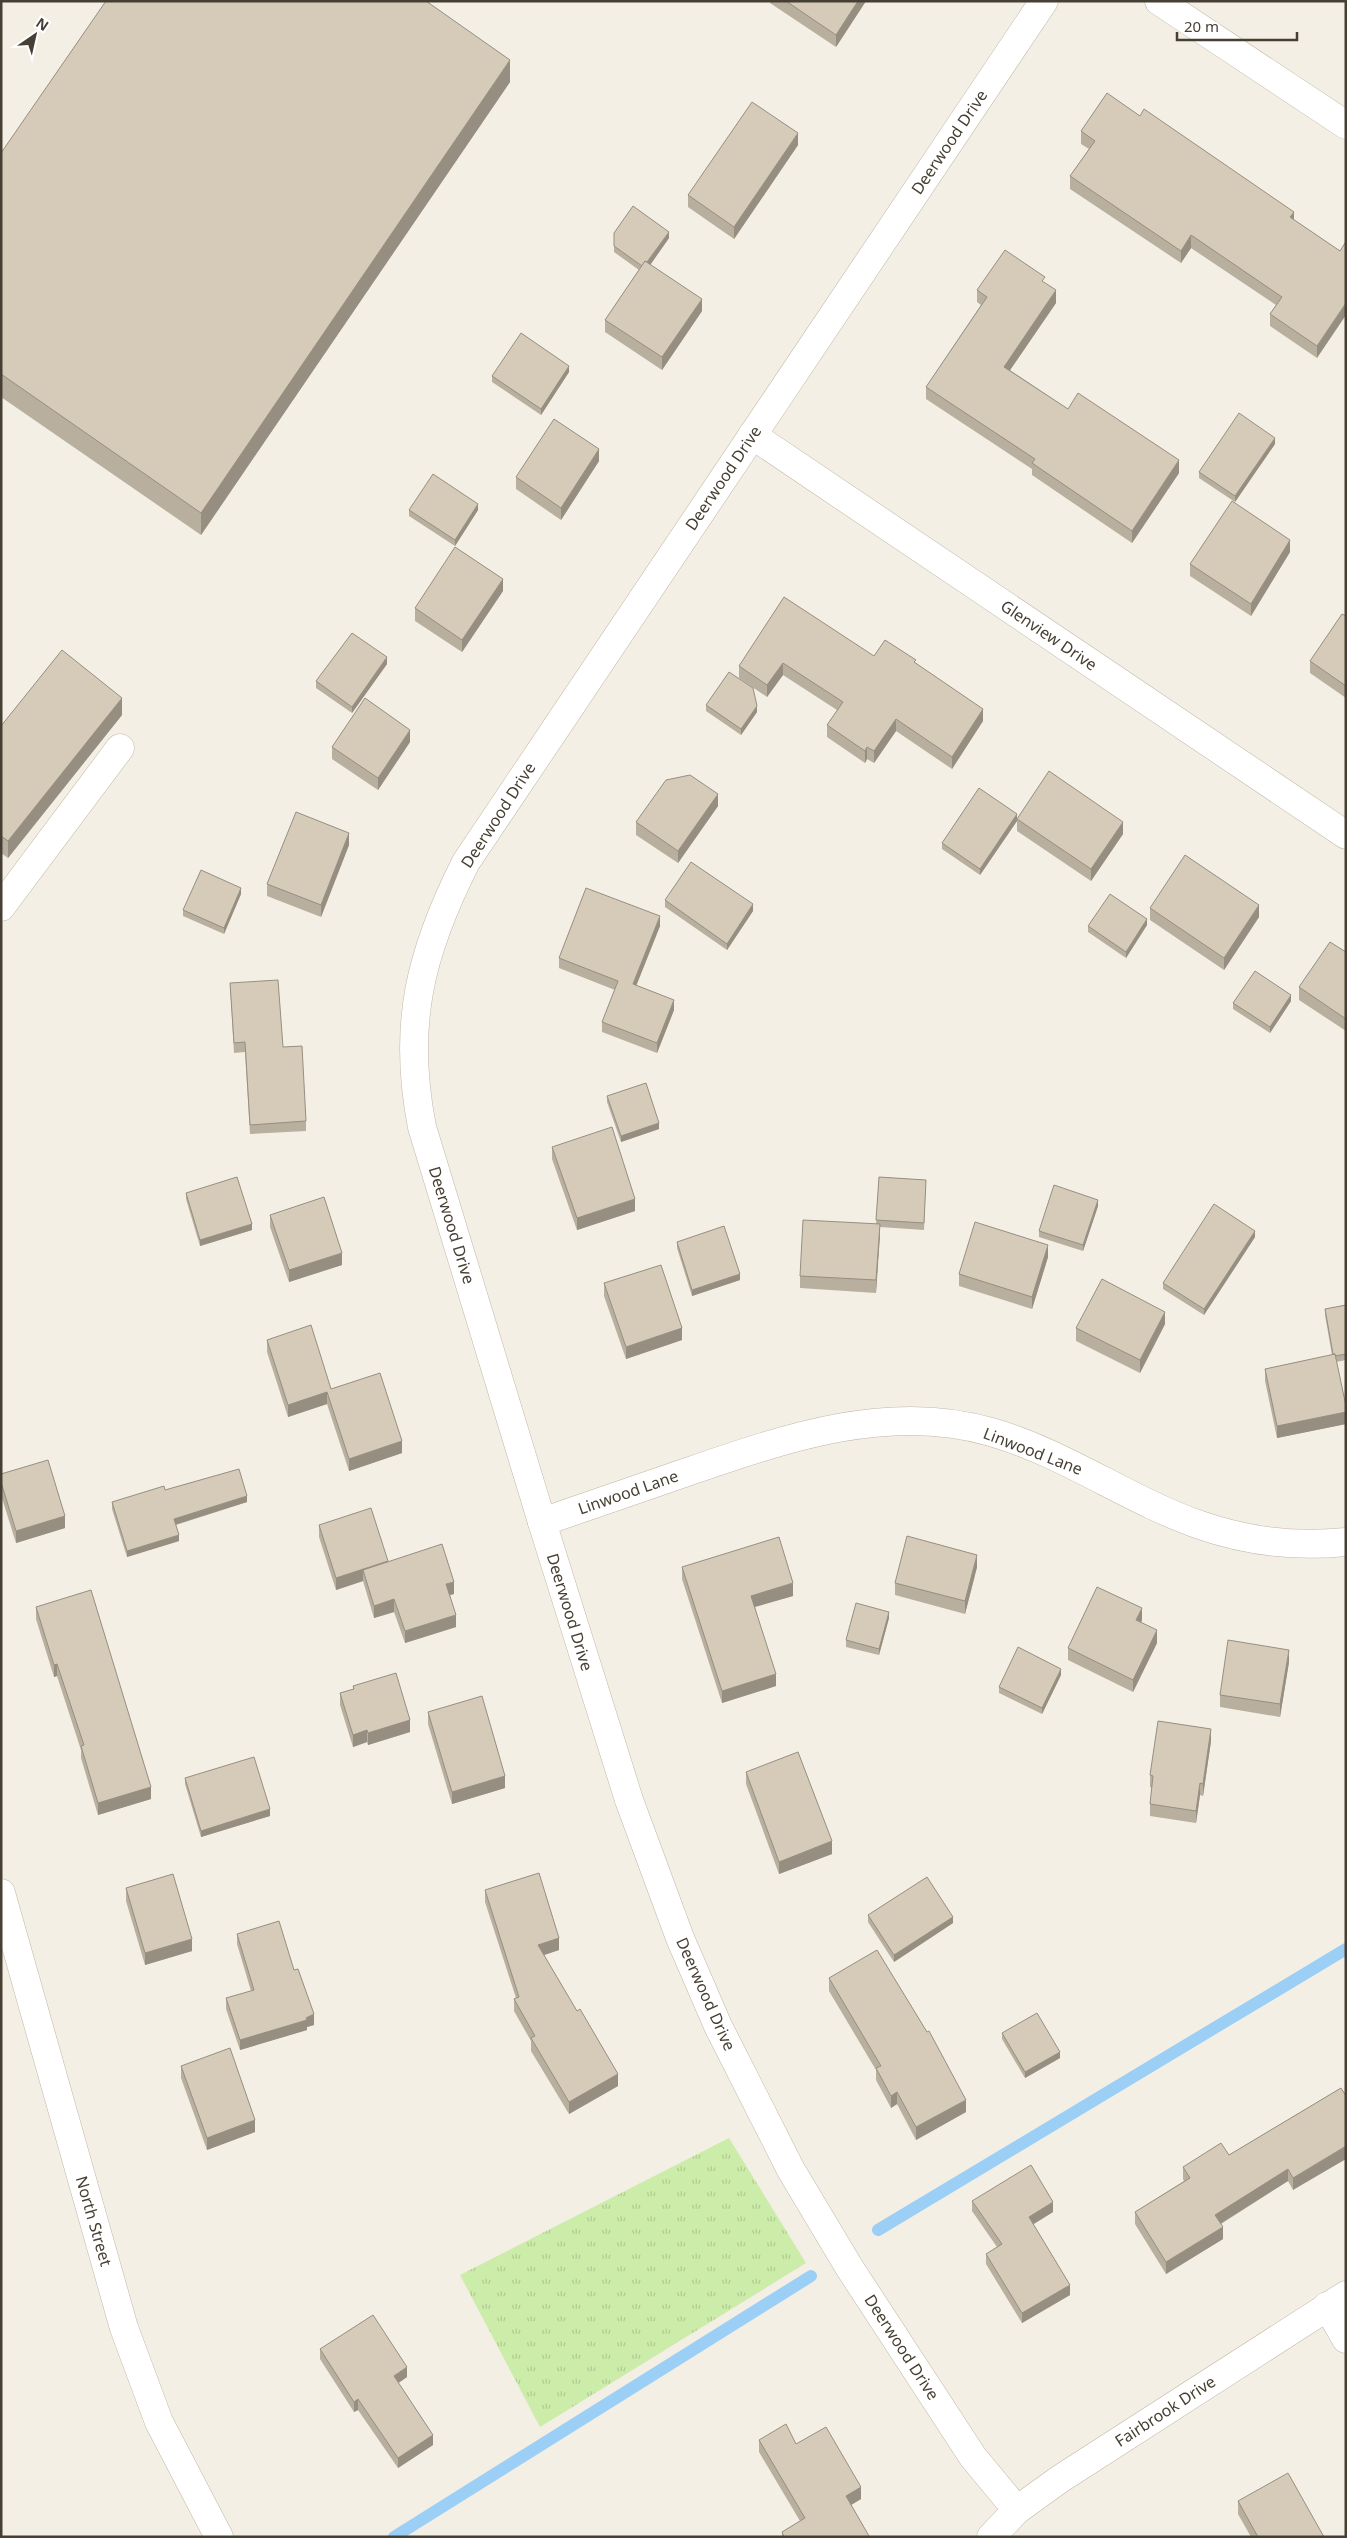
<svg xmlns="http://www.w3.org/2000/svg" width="1347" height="2538" font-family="'Noto Sans',sans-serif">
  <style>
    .grass { fill: url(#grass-tufts) }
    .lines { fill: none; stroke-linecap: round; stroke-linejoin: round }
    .stream { stroke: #9bcff6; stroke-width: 12 }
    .minor-casing { stroke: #c0b7a6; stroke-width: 29 }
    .minor { stroke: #fff; stroke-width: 28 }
    .wall { fill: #b8af9e }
    .shaded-wall { fill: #968e81 }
    .building { fill: #d6cbb8; stroke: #968e81 }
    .labels { text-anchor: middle; stroke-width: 5; stroke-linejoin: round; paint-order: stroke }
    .street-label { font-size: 16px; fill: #463f33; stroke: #fff }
  </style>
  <defs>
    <pattern id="grass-tufts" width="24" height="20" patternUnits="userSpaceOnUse" patternTransform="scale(1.25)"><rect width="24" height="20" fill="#cceca9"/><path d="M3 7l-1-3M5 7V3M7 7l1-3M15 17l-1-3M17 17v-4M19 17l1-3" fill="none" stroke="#b1cb92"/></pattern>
  </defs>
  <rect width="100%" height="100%" fill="#f4efe4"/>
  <polygon class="grass" points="729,2138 806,2263 540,2427 460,2275"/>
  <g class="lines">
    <g class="stream">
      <polyline points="878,2230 1346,1949"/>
      <polyline points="394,2537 811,2276"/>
    </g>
    <g class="minor-casing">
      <g id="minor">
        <polyline points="1159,1 1346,125"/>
        <polyline points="752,435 1346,835"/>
        <polyline points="1,907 120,748"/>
        <path d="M542,1522C591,1505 641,1488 690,1471C786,1438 890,1402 991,1432C1065,1453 1128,1500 1200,1525C1246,1541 1297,1547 1346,1542"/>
        <polyline points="1,1893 124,2328 159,2422 219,2537"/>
        <polyline points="1327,2306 1346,2339"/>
        <path d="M1017,2510L973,2457L849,2267L791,2170L718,2026L680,1938L629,1800L542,1522L422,1127C402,1025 420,953 466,862L1044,1"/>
        <polyline points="991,2537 1017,2510 1060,2479 1346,2295"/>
      </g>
    </g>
    <use href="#minor" class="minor"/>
  </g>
  <g class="wall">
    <polygon points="770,1 866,1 836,47 770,3"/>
    <polygon points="510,82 201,535 1,397 1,153"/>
    <polygon points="1081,131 1294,220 1340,251 1317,358 1270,326 1270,314 1276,305 1191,248 1181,263 1070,189 1070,176 1089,149 1081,144"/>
    <polygon points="798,145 734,239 688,207 688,195"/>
    <polygon points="614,233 669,238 650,264 702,311 662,370 605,332 605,320 639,270 614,252"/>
    <polygon points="1045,283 1056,303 1010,370 1068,409 1179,473 1132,543 1032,475 1032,469 926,399 926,387 981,305 977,302 977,290"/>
    <polygon points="569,372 541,415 492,382 492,376"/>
    <polygon points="1275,444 1235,502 1199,478 1199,472"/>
    <polygon points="599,461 561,520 516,489 516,477"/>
    <polygon points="409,510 478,510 455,546 409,516"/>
    <polygon points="1290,552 1251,616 1190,576 1190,564"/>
    <polygon points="503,591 462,652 415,621 415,608"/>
    <polygon points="1346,616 1346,698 1310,673 1310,661"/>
    <polygon points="874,656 916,663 983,721 952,769 896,731 874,763 867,759 865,763 827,737 827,725 837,710 783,675 767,697 739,678 739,666"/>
    <polygon points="387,664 352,713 316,688 316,681"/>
    <polygon points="706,705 757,712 741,735 706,711"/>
    <polygon points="122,715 8,858 1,853 1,726"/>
    <polygon points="410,742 378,790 332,759 332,747"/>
    <polygon points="718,806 678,863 636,835 636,822"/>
    <polygon points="1017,819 1123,834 1091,881 1017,831 1017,821 980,875 942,849 942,843"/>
    <polygon points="349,845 321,917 267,896 267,884"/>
    <polygon points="241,894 224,934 183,916 183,910"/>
    <polygon points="665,900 753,911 727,950 665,907"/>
    <polygon points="1150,908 1259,917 1224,970 1150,920"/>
    <polygon points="1147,925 1126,958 1088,932 1088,926"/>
    <polygon points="660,926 636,985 674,1010 657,1053 602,1032 602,1022 615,990 559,968 559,958"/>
    <polygon points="1346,952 1346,1031 1299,1000 1299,987"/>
    <polygon points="230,983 306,1121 306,1131 250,1134 245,1052 234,1053"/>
    <polygon points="1291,1001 1270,1033 1233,1009 1233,1003"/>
    <polygon points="607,1096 659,1129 621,1142 607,1102"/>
    <polygon points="552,1147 635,1211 577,1230 552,1159"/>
    <polygon points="879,1177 926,1180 924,1230 880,1227 876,1293 800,1288 800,1276 876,1224"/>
    <polygon points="186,1193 252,1230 200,1246 186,1199"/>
    <polygon points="1098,1206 1083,1251 1039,1237 1039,1231"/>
    <polygon points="270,1215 342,1265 289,1282 270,1227"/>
    <polygon points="1255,1237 1204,1315 1163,1289 1163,1283"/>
    <polygon points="677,1242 740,1280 692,1296 677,1248"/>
    <polygon points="1048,1257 1032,1309 959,1286 959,1274"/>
    <polygon points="604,1283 682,1340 626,1359 604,1296"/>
    <polygon points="1346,1305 1346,1360 1336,1362 1346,1406 1346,1424 1277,1438 1265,1381 1265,1369 1332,1355 1325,1315 1325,1309"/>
    <polygon points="1165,1324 1140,1373 1076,1341 1076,1328"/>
    <polygon points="267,1340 331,1389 402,1453 349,1471 327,1404 288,1417 267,1352"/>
    <polygon points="1,1482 65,1528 16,1543 1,1495"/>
    <polygon points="165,1490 247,1502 176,1525 179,1541 127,1557 112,1509 112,1502"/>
    <polygon points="319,1525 388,1562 454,1594 450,1595 456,1627 405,1643 394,1612 374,1618 363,1581 336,1590 319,1537"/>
    <polygon points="682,1567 793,1596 755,1607 776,1686 722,1703 682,1579"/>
    <polygon points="977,1567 965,1614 895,1595 895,1583"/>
    <polygon points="36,1607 151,1799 98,1815 81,1758 81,1750 57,1676 54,1677 36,1619"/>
    <polygon points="889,1618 879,1655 846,1647 846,1640"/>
    <polygon points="1142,1620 1141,1623 1157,1643 1133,1692 1068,1660 1068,1648"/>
    <polygon points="1289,1662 1280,1717 1220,1707 1220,1695"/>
    <polygon points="1061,1675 1042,1714 999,1693 999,1687"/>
    <polygon points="353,1686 410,1732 368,1745 367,1742 353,1747 340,1705 340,1693 353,1689"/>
    <polygon points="428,1712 505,1788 452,1804 428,1724"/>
    <polygon points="1211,1741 1203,1796 1200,1795 1196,1823 1150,1816 1150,1804 1152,1788 1150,1787 1150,1775"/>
    <polygon points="746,1772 832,1854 779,1874 746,1784"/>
    <polygon points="185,1778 270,1816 201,1837 185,1784"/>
    <polygon points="126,1888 192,1951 145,1965 126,1901"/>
    <polygon points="485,1890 559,1950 544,1955 618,2086 569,2114 531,2051 531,2041 514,2011 514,1999 516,1998 485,1902"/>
    <polygon points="868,1915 953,1923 894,1962 868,1922"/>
    <polygon points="237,1934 294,1970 314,2025 307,2027 307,2030 240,2050 226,2009 226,1998 251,1991 237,1944"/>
    <polygon points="829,1978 966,2112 916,2140 897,2104 891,2108 876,2080 876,2070 829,1991"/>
    <polygon points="1002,2033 1060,2058 1025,2078 1002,2039"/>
    <polygon points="181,2066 255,2132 207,2150 181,2078"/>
    <polygon points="1341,2088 1293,2190 1288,2181 1221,2224 1223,2239 1166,2274 1135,2224 1135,2212 1184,2181 1183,2179 1183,2167 1229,2155"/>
    <polygon points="972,2201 1053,2212 1033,2224 1070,2295 1022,2323 986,2264 986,2254 997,2247 972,2211"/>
    <polygon points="320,2349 407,2377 398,2383 433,2445 398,2468 358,2410 354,2412 320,2359"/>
    <polygon points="759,2440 796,2444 861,2499 851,2505 869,2537 782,2537 782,2532 800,2521 759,2452"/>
    <polygon points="1238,2501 1324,2537 1251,2537 1238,2514"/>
  </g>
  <g class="shaded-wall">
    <polygon points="858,1 866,1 836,47 836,35"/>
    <polygon points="510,60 510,82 201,535 201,513"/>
    <polygon points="798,133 798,145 734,239 734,227"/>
    <polygon points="1294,212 1294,224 1290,217"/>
    <polygon points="669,232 669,238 644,274 644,267"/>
    <polygon points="1191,235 1191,248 1181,263 1181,251"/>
    <polygon points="1056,290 1056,303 1004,379 1004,367"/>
    <polygon points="702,299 702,311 662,370 662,357"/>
    <polygon points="1346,303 1346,315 1317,358 1317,346"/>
    <polygon points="569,366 569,372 541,415 541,409"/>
    <polygon points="1275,438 1275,444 1235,502 1235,496"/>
    <polygon points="599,449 599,461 561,520 561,508"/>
    <polygon points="1179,460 1179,473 1132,543 1132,531"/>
    <polygon points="478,504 478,510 455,546 455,540"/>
    <polygon points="1290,540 1290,552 1251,616 1251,604"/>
    <polygon points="503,579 503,591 462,652 462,640"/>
    <polygon points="387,657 387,664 352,713 352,707"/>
    <polygon points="783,663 783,675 767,697 767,685"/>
    <polygon points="122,698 122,715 8,858 8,841"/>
    <polygon points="757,706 757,712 741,735 741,729"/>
    <polygon points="983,709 983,721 952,769 952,757"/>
    <polygon points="896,719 896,731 874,763 874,751"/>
    <polygon points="410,730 410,742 378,790 378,778"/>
    <polygon points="867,747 867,759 865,763 865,751"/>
    <polygon points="718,794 718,806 678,863 678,851"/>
    <polygon points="1017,814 1017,821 980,875 980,869"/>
    <polygon points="1123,822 1123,834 1091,881 1091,869"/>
    <polygon points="349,833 349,845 321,917 321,905"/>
    <polygon points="241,888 241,894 224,934 224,928"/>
    <polygon points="753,904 753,911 727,950 727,944"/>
    <polygon points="1259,905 1259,917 1224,970 1224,958"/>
    <polygon points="660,916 660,926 633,994 633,984"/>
    <polygon points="1147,919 1147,925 1126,958 1126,952"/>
    <polygon points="1291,995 1291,1001 1270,1033 1270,1027"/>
    <polygon points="674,1000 674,1010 657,1053 657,1043"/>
    <polygon points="659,1123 659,1129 621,1142 621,1136"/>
    <polygon points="635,1199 635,1211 577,1230 577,1218"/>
    <polygon points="1098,1200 1098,1206 1083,1251 1083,1245"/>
    <polygon points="252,1224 252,1230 200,1246 200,1240"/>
    <polygon points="880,1224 880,1236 876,1293 876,1280"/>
    <polygon points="1255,1231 1255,1237 1204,1315 1204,1309"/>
    <polygon points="1048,1245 1048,1257 1032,1309 1032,1297"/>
    <polygon points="342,1253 342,1265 289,1282 289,1270"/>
    <polygon points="740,1274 740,1280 692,1296 692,1290"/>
    <polygon points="1165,1312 1165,1324 1140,1373 1140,1360"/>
    <polygon points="682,1328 682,1340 626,1359 626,1347"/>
    <polygon points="327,1392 327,1404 288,1417 288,1405"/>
    <polygon points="1346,1412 1346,1424 1277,1438 1277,1426"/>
    <polygon points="402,1441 402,1453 349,1471 349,1459"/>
    <polygon points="247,1496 247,1502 174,1525 174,1519"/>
    <polygon points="65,1516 65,1528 16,1543 16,1531"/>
    <polygon points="179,1535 179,1541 127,1557 127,1551"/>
    <polygon points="977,1555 977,1567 965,1614 965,1601"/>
    <polygon points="388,1561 363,1570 363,1581 336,1590 336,1578"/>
    <polygon points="454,1582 454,1594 446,1596 446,1584"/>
    <polygon points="793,1583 793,1596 751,1608 751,1596"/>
    <polygon points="394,1599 394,1612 374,1618 374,1606"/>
    <polygon points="1142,1608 1142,1620 1136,1632 1136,1620"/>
    <polygon points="889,1612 889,1618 879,1655 879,1649"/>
    <polygon points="456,1615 456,1627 405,1643 405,1631"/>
    <polygon points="1157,1630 1157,1643 1133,1692 1133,1680"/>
    <polygon points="1289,1650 1289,1662 1280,1717 1280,1704"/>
    <polygon points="57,1664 57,1676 54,1677 54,1665"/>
    <polygon points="1061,1669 1061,1675 1042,1714 1042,1708"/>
    <polygon points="776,1674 776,1686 722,1703 722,1691"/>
    <polygon points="410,1720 410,1732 368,1745 368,1733"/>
    <polygon points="1211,1729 1211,1741 1203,1796 1203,1784"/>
    <polygon points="367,1730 367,1742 353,1747 353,1735"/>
    <polygon points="505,1776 505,1788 452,1804 452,1792"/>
    <polygon points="1200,1783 1200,1795 1196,1823 1196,1811"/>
    <polygon points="151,1787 151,1799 98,1815 98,1803"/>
    <polygon points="270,1809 270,1816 201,1837 201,1831"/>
    <polygon points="832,1841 832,1854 779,1874 779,1862"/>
    <polygon points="953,1917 953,1923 894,1962 894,1955"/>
    <polygon points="559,1938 559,1950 538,1957 538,1945"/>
    <polygon points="192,1939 192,1951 145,1965 145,1953"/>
    <polygon points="314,2014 314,2025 307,2027 307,2030 240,2050 240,2040"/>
    <polygon points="1060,2052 1060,2058 1025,2078 1025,2072"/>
    <polygon points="618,2074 618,2086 569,2114 569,2102"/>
    <polygon points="897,2092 897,2104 891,2108 891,2096"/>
    <polygon points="966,2100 966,2112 916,2140 916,2127"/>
    <polygon points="255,2120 255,2132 207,2150 207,2138"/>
    <polygon points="1346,2146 1346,2159 1293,2190 1293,2178"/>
    <polygon points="1288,2169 1288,2181 1215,2227 1215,2215"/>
    <polygon points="1053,2202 1053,2212 1029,2227 1029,2217"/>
    <polygon points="1223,2227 1223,2239 1166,2274 1166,2262"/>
    <polygon points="1070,2285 1070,2295 1022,2323 1022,2313"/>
    <polygon points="407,2367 407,2377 394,2386 394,2376"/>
    <polygon points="358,2399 358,2410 354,2412 354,2402"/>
    <polygon points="433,2435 433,2445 398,2468 398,2458"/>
    <polygon points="861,2487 861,2499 846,2508 846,2496"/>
  </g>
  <g class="building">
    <polygon points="106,1 426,1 510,60 201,513 1,374 1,153"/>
    <polygon points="786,1 858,1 836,35"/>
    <polygon points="1107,93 1140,116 1144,109 1294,212 1290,217 1340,251 1345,243 1346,244 1346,303 1317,346 1270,314 1282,297 1191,235 1181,251 1070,176 1095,141 1081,131"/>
    <polygon points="752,102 798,133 734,227 688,195"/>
    <polygon points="633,206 669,232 647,262 645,261 642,266 614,246 614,233"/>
    <polygon points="1005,250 1045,277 1042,281 1056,290 1004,367 1068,409 1078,393 1179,460 1132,531 1032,463 1035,459 926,387 987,297 977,290"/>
    <polygon points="645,261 702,299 662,357 605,320"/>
    <polygon points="521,333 569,366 541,409 492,376"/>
    <polygon points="1239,413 1275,438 1235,496 1199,472"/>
    <polygon points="554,419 599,449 561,508 516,477"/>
    <polygon points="433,474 478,504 455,540 409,510"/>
    <polygon points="1232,501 1290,540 1251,604 1190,564"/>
    <polygon points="455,547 503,579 462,640 415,608"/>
    <polygon points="784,597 874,656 885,640 916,660 914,662 983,709 952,757 896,719 874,751 867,747 865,751 827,725 843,702 783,663 767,685 739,666"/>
    <polygon points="1342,614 1346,616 1346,686 1310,661"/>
    <polygon points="352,633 387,657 352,707 316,681"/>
    <polygon points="62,650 122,698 8,841 1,836 1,726"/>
    <polygon points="729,672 753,688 757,706 741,729 706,705"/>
    <polygon points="365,698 410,730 378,778 332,747"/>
    <polygon points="1049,771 1123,822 1091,869 1017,819"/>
    <polygon points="690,775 718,794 678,851 636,822 666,780"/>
    <polygon points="979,788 1017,814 980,869 942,843"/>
    <polygon points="296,812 349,833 321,905 267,884"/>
    <polygon points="1185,855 1259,905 1224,958 1150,908"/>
    <polygon points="691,862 753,904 727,944 665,900"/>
    <polygon points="201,870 241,888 224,928 183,910"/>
    <polygon points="586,888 660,916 633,984 674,1000 657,1043 602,1022 618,981 559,958"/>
    <polygon points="1110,894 1147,919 1126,952 1088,926"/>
    <polygon points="1330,942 1346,952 1346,1019 1299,987"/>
    <polygon points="1255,971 1291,995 1270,1027 1233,1003"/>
    <polygon points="278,980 283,1047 302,1046 306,1121 250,1125 245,1042 234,1043 230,983"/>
    <polygon points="646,1083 659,1123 621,1136 607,1096"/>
    <polygon points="612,1127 635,1199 577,1218 552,1147"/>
    <polygon points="237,1177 252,1224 200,1240 186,1193"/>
    <polygon points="879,1177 926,1180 924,1223 876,1220"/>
    <polygon points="1054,1185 1098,1200 1083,1245 1039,1231"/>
    <polygon points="324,1197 342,1253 289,1270 270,1215"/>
    <polygon points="1214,1204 1255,1231 1204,1309 1163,1283"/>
    <polygon points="803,1220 880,1224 876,1280 800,1276"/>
    <polygon points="975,1222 1048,1245 1032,1297 959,1274"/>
    <polygon points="724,1226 740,1274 692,1290 677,1242"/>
    <polygon points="661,1265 682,1328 626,1347 604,1283"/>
    <polygon points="1102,1279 1165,1312 1140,1360 1076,1328"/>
    <polygon points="1346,1305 1346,1354 1335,1356 1335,1354 1333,1354 1325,1309"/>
    <polygon points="311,1325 331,1389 380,1373 402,1441 349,1459 327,1392 288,1405 267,1340"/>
    <polygon points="1335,1354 1346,1406 1346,1412 1277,1426 1265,1369"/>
    <polygon points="48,1460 65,1516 16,1531 1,1482 1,1474"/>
    <polygon points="239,1469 247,1496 174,1519 179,1535 127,1551 112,1502 164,1486 165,1490"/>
    <polygon points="371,1508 388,1561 336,1578 319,1525"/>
    <polygon points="907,1536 977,1555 965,1601 895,1583"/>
    <polygon points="779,1537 793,1583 751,1596 776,1674 722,1691 682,1567"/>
    <polygon points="442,1544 454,1582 446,1584 456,1615 405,1631 394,1599 374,1606 363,1570"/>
    <polygon points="1097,1587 1142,1608 1136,1620 1157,1630 1133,1680 1068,1648"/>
    <polygon points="91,1590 151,1787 98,1803 81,1746 84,1745 57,1664 54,1665 36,1607"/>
    <polygon points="856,1603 889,1612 879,1649 846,1640"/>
    <polygon points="1228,1640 1289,1650 1280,1704 1220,1695"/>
    <polygon points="1018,1647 1061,1669 1042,1708 999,1687"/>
    <polygon points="396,1673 410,1720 368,1733 367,1730 353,1735 340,1693 354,1689 353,1686"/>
    <polygon points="482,1696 505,1776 452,1792 428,1712"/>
    <polygon points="1158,1721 1211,1729 1203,1784 1200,1783 1196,1811 1150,1804 1153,1776 1150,1775"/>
    <polygon points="798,1752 832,1841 779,1862 746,1772"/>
    <polygon points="254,1757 270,1809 201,1831 185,1778"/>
    <polygon points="539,1873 559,1938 538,1945 577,2011 580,2009 618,2074 569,2102 531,2038 535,2036 514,1999 519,1997 485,1890"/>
    <polygon points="173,1874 192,1939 145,1953 126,1888"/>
    <polygon points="927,1877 953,1917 894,1955 868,1915"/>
    <polygon points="279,1921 294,1970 298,1969 314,2014 306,2018 307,2020 240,2040 226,1998 254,1990 237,1934"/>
    <polygon points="877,1950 927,2032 929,2031 966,2100 916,2127 897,2092 891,2096 876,2068 881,2066 829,1978"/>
    <polygon points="1037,2013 1060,2052 1025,2072 1002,2033"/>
    <polygon points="230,2048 255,2120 207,2138 181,2066"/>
    <polygon points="1341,2088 1346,2096 1346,2146 1293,2178 1288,2169 1215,2215 1223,2227 1166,2262 1135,2212 1190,2178 1183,2167 1221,2143 1229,2155"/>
    <polygon points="1031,2165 1053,2202 1029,2217 1070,2285 1022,2313 986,2254 1002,2244 972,2201"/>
    <polygon points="373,2315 407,2367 394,2376 433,2435 398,2458 358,2399 354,2402 320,2349"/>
    <polygon points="786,2424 796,2444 826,2427 861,2487 846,2496 869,2536 868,2537 784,2537 782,2532 805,2518 759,2440"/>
    <polygon points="1288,2473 1324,2537 1258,2537 1238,2501"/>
  </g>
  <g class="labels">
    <g class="street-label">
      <text transform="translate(949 142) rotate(-56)" y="6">Deerwood Drive</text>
      <text transform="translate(723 478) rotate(-56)" y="6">Deerwood Drive</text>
      <text transform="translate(1049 635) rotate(34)" y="6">Glenview Drive</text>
      <text transform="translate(498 815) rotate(-57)" y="6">Deerwood Drive</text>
      <text transform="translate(452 1225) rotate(73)" y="6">Deerwood Drive</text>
      <text transform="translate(1033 1451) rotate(21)" y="6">Linwood Lane</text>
      <text transform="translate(628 1492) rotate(-19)" y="6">Linwood Lane</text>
      <text transform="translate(570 1612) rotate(73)" y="6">Deerwood Drive</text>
      <text transform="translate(706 1994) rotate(66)" y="6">Deerwood Drive</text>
      <text transform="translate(94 2221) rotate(74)" y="6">North Street</text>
      <text transform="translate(902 2347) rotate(57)" y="6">Deerwood Drive</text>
      <text transform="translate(1165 2411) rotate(-33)" y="6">Fairbrook Drive</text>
    </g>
  </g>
  <rect width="1347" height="2538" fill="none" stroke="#463f33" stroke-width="5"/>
  <g transform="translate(35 35) rotate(34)" stroke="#ffffff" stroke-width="4" paint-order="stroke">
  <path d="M0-4L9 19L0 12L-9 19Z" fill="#463f33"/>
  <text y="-8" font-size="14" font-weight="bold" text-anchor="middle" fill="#463f33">N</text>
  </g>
  <path d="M1177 32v8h120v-8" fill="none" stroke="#463f33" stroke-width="2.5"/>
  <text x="1184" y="32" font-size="15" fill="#463f33" stroke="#ffffff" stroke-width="4" paint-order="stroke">20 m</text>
</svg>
